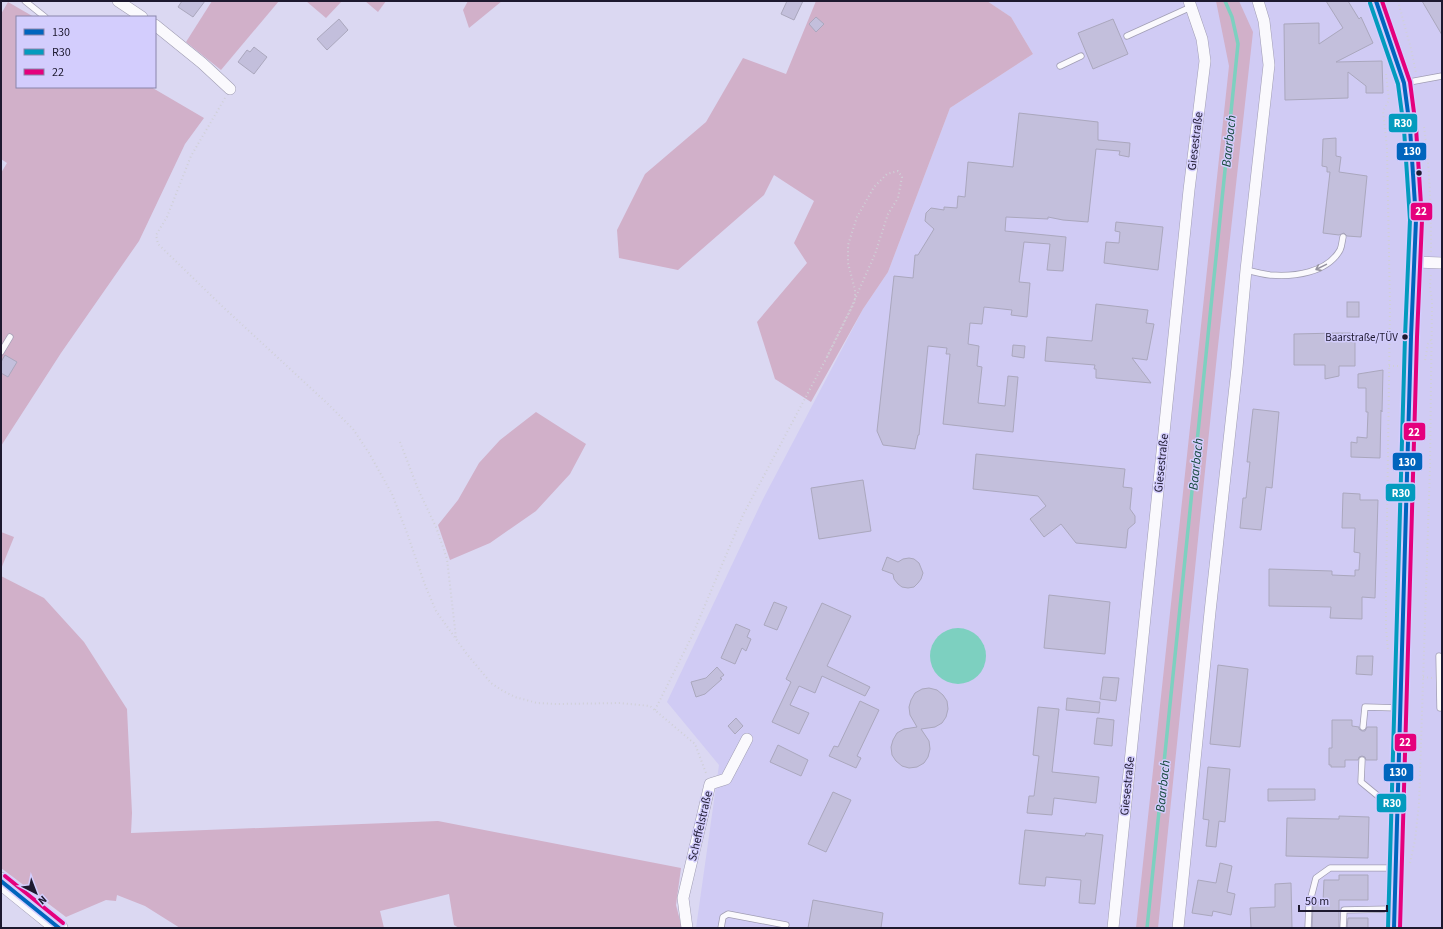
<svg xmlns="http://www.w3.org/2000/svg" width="1443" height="929" font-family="'Source Sans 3',sans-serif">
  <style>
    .built { fill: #d0cbf4 }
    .green { fill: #d1b0c9 }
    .water { fill: #7dd0c0 }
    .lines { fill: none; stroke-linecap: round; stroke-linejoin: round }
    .stream { stroke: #7dd0c0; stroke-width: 3.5 }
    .building { fill: #c3bfdc; stroke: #aaa7bd }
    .lane-casing { stroke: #a19eb4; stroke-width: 7 }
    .street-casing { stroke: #a19eb4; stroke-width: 12 }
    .secondary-casing { stroke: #a19eb4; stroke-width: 16 }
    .primary-casing { stroke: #a19eb4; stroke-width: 18 }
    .path { stroke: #d0d0d7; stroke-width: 2; stroke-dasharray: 1 3; stroke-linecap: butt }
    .lane { stroke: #faf9fd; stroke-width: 5.5 }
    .street { stroke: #faf9fd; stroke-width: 11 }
    .secondary { stroke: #faf9fd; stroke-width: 15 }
    .primary { stroke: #faf9fd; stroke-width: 17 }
    .bus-1-casing { stroke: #d3cdfd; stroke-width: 7 }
    .bus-2-casing { stroke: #d3cdfd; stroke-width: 7 }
    .bus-3-casing { stroke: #d3cdfd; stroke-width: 7 }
    .bus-1 { stroke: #0065bd; stroke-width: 4 }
    .bus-2 { stroke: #039bbe; stroke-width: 4 }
    .bus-3 { stroke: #e5007d; stroke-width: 4 }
    .oneway { stroke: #9794a0 }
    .bus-dot { fill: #1d192f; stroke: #d3cdfd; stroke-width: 1.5 }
    .labels { text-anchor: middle; stroke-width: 3; stroke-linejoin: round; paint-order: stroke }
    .bus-label { font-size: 11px; fill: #1d192f; stroke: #d3cdfd; text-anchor: end }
    .street-label { font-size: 12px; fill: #1d192f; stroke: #d3cdfd }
    .water-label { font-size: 13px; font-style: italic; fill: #0e4334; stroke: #d3cdfd }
    .line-badge { stroke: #d3cdfd; stroke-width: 1.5 }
    .badge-label { font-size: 11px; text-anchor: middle; font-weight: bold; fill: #fff }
  </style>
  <rect width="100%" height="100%" fill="#dbd8f2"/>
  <polygon class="built" points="987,1 1442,1 1442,928 696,928 719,765 667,702 763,499 863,309 888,272 950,108 1033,54 1011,17"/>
  <g class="green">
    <polygon points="212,1 279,1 221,70 186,42"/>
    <polygon points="306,1 342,1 326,18"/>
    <polygon points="365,1 386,1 378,12"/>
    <polygon points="468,1 502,1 469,28 463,10"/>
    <polygon points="816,1 987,1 1011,17 1033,54 950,108 888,272 863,309 811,402 775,379 757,322 807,263 794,243 814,201 774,175 764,195 678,270 619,258 617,230 645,174 706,122 743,58 786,74"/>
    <polygon points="1216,1 1239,1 1253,32 1217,355 1158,928 1136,928 1229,66"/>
    <polygon points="8,2 34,17 17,17 17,87 151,87 204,118 185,144 139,241 61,353 1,446 1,173 7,163 1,159 1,14"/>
    <polygon points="536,412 586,444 570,474 536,511 490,543 450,560 438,525 458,500 479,463 500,440"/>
    <polygon points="1,532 14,537 1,569"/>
    <polygon points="1,576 44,598 84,642 127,709 132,813 131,833 438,821 681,868 676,905 682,928 459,928 454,925 449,894 380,911 384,928 180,928 145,906 117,895 116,901 106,900 66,917 1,868"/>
  </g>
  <circle class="water" cx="958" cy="656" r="28"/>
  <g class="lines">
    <polyline class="stream" points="1147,928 1238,44 1232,17 1225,1"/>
  </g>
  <g class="building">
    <polygon points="182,1 205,1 193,17 178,7"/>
    <polygon points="787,1 803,1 794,20 781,14"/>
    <polygon points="1326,1 1348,1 1359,19 1361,17 1373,43 1336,62 1382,61 1383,93 1366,93 1366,86 1348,72 1348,98 1285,100 1284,24 1319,23 1319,44 1343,28"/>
    <polygon points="1422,1 1442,1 1442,35"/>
    <polygon points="816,17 824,24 816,32 809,24"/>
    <polygon points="339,19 348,30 327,50 317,39"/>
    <polygon points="1113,19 1128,54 1093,69 1078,33"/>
    <polygon points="254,47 267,57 254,74 238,62 247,50 250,52"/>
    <polygon points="1019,113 1098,122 1098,140 1130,143 1129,157 1119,155 1120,151 1096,149 1088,222 1063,220 1048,217 1048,219 1006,217 1005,231 1066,237 1063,271 1047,270 1050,244 1024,242 1019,282 1030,283 1027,317 1011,315 1012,310 984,307 982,324 970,323 968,344 979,346 977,366 982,367 978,403 1005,406 1008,376 1018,377 1013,432 943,424 950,354 946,354 947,348 928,346 919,435 918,435 915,449 883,445 877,431 894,276 913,278 915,255 918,255 934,229 925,221 926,213 931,208 944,210 944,207 957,208 958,196 965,197 968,162 1013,167"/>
    <polygon points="1336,138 1336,156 1341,157 1339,172 1367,176 1361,237 1347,236 1344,233 1339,235 1323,233 1330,172 1327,172 1327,167 1322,166 1323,139"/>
    <polygon points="1116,222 1163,227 1158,270 1104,263 1106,242 1119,243 1120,232 1115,231"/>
    <rect x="1347" y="302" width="12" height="15"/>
    <polygon points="1096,304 1148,310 1146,323 1154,324 1147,360 1132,358 1151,383 1096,378 1096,369 1094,369 1095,365 1045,361 1047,337 1092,341"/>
    <polygon points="1338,333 1355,333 1355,366 1339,366 1339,376 1325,379 1325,365 1294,365 1294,334"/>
    <polygon points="1013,345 1025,346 1024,358 1012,356"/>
    <polygon points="5,355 17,362 8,377 1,373 1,362"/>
    <polygon points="1383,370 1382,412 1381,410 1380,458 1351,457 1351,442 1357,443 1357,437 1367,438 1368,412 1366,412 1366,388 1358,388 1358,374"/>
    <polygon points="1253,409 1279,412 1272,488 1266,487 1261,530 1240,528 1243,498 1246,498 1250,462 1247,462"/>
    <polygon points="976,454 1125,469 1123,487 1132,488 1130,509 1135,516 1135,523 1128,529 1126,548 1076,543 1061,524 1044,537 1030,519 1046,506 1038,496 973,489"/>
    <polygon points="863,480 871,531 819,539 811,488"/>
    <polygon points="1343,493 1360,494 1360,500 1378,500 1375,598 1362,597 1362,619 1330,618 1331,607 1269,606 1269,569 1332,571 1332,575 1355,576 1355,570 1359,570 1360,553 1354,552 1355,528 1342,528"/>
    <polygon points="887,557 898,562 903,559 909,558 914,559 919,563 923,573 921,579 918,583 914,587 908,588 902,587 898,584 894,579 893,574 882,570"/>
    <polygon points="1049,595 1110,602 1105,654 1044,648"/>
    <polygon points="774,602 787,607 777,630 764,625"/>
    <polygon points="822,603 851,616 827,666 870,687 865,696 822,676 815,693 799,686 790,705 809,713 799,734 772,722 791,682 786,679"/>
    <polygon points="736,624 750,630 747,637 751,639 746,651 742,648 735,664 721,658"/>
    <polygon points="1357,656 1373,656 1372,675 1356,674"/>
    <polygon points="1218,665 1248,669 1240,747 1210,744"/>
    <polygon points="717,667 724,675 720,678 722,679 705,694 696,697 691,682 706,678"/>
    <polygon points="1103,677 1119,678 1116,701 1100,699"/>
    <polygon points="929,688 937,690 943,695 947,701 948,709 946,717 942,723 935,727 921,729 929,741 930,749 928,757 924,763 917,767 909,768 902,766 896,761 892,755 891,747 893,740 897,733 904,729 917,727 910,715 909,707 911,700 915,693 922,689"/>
    <polygon points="1067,698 1100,702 1099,713 1066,710"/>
    <polygon points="860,701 879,710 857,756 861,758 856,768 829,756 834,746 838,747"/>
    <polygon points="1038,707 1059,709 1052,772 1099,777 1096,803 1054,798 1052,815 1027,813 1029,796 1034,796 1039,756 1033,755"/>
    <polygon points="736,718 743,726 735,734 728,726"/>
    <polygon points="1097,718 1114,720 1112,746 1094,744"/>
    <polygon points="1332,720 1352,720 1352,726 1359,727 1359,729 1362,731 1365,731 1367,727 1377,727 1377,760 1366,760 1365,757 1362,756 1359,757 1358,760 1345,760 1345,767 1331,767 1331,765 1329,765 1329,748 1332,748"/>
    <polygon points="778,745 808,760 801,776 770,762"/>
    <polygon points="1208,767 1230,769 1225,822 1219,821 1216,847 1206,846 1209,820 1203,819"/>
    <polygon points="1268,789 1315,789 1315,800 1268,801"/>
    <polygon points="833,792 851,800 826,852 808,844"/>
    <polygon points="1339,816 1369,817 1368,858 1286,856 1287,818 1339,819"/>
    <polygon points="1025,830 1085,836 1086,833 1103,835 1095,904 1079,903 1081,880 1046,877 1045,886 1019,884"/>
    <polygon points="1220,863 1232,866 1227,892 1235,894 1231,915 1213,911 1212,916 1192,913 1198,880 1216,883"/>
    <polygon points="1339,875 1368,875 1368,900 1339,900 1339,928 1312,928 1313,906 1314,902 1323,902 1324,880 1339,880"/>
    <polygon points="1291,883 1292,928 1251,928 1250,908 1275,907 1275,884"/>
    <polygon points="813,900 883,913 881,928 808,928"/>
    <polygon points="1348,918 1368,918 1368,928 1347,928"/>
  </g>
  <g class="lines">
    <g class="lane-casing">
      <g id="lane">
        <polyline points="25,1 45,17"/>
        <polyline points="1127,36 1191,7"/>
        <polyline points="1060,66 1081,56"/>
        <polyline points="1404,83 1442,76"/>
        <path d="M1246,270C1254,272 1262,274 1270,275C1294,277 1327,273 1340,250C1342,246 1342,241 1343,237"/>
        <polyline points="1,352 10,337"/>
        <polyline points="1439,656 1440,708 1442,708"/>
        <polyline points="1363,727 1365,707 1400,708"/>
        <polyline points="1362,760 1361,782 1395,810"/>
        <polyline points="721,928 723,917 728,914 786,925"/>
        <polyline points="1308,928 1309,905 1316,878 1330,868 1395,868"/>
        <polyline points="1343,928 1344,910 1393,909"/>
      </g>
    </g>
    <g class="street-casing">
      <g id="street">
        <polyline points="118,1 142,17"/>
        <polyline points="155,25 202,63 230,89"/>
        <polyline points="1415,262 1442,263"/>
        <polyline points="687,928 683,898 710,784 726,779 747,739"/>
        <polyline points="1113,928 1189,190 1205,61 1202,39 1189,1"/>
        <polyline points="1178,928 1210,612 1237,368 1246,270 1269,65 1264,21 1258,1"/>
      </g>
    </g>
    <g class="secondary-casing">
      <polyline id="secondary" points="1376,1 1404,83 1410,128 1414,179 1416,220 1411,337 1394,928"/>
    </g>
    <g class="primary-casing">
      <polyline id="primary" points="1,881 59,928"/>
    </g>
    <g class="path">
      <polyline points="1398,1 1411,49 1416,73"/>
      <polyline points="1386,74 1389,100 1383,111 1387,148 1390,306 1386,595 1386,628 1388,651"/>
      <polyline points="225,98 191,156 167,217 156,235 158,244 223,307 328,404 353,429 369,453 392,494 407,533 425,585 436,611 466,653 491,683 503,691 515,697 537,703 557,704 620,703 650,706 695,744 706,773"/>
      <path d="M1424,127C1430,169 1431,210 1431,252"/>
      <polyline points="1425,360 1428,344 1431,340"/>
      <polyline points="1389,366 1398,366"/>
      <polyline points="400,442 418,489 436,527 447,559 456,638"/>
      <polyline points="1423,677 1432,678"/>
      <polyline points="655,710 692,636 743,515 826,359 851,308 875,254 888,214 898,198 902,177 898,171 887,174 874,187 857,217 848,245 848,263 855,290 855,301 826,359"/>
      <polyline points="1410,863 1415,840 1419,804 1430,467 1432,301 1430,287 1431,273"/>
    </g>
    <use href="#lane" class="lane"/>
    <use href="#street" class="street"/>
    <use href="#secondary" class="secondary"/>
    <use href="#primary" class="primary"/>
    <g class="bus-1-casing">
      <g id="bus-1">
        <polyline points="1376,1 1404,83 1410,128 1416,220 1411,337 1394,928"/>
        <polyline points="1,881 59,928"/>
      </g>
    </g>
    <g class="bus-2-casing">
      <polyline id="bus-2" points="1370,3 1398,84 1404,129 1410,220 1405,337 1388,928"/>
    </g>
    <g class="bus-3-casing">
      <g id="bus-3">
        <polyline points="1382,1 1410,82 1416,128 1422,220 1417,337 1400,928"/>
        <polyline points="5,876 63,923"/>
      </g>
    </g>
    <use href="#bus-1" class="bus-1"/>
    <use href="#bus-2" class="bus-2"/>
    <use href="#bus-3" class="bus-3"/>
  </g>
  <defs><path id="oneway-shaft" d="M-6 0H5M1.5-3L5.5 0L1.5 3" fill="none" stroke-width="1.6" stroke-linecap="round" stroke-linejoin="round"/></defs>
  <use class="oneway" href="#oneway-shaft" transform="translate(1321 267) rotate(154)"/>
  <g class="bus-dot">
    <circle cx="1419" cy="173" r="3.5"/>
    <circle cx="1405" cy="337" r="3.5"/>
  </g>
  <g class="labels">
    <g class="bus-label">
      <text x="1398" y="341">Baarstraße/TÜV</text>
    </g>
    <g class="street-label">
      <text transform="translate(1195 141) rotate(-83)" y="4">Giesestraße</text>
      <text transform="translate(1161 463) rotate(-84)" y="4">Giesestraße</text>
      <text transform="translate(1127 786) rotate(-84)" y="4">Giesestraße</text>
      <text transform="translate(700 826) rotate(-77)" y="4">Scheffelstraße</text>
    </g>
    <g class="water-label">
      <text transform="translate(1228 141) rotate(-84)" y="5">Baarbach</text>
      <text transform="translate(1195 464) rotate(-84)" y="5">Baarbach</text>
      <text transform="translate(1162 786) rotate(-84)" y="5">Baarbach</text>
    </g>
  </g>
  <g class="line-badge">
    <rect x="1388" y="113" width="30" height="20" rx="4" fill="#039bbe"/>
    <rect x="1396" y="142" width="31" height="19" rx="4" fill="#0065bd"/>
    <rect x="1410" y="202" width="23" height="19" rx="4" fill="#e5007d"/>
    <rect x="1403" y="422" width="23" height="19" rx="4" fill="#e5007d"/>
    <rect x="1392" y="452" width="31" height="19" rx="4" fill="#0065bd"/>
    <rect x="1385" y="483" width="31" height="19" rx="4" fill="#039bbe"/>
    <rect x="1394" y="733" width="23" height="19" rx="4" fill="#e5007d"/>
    <rect x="1383" y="763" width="31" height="19" rx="4" fill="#0065bd"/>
    <rect x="1376" y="793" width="31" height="20" rx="4" fill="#039bbe"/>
  </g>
  <g class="badge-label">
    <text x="1403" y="127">R30</text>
    <text x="1412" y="155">130</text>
    <text x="1421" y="215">22</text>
    <text x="1414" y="436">22</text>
    <text x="1407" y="466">130</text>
    <text x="1401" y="497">R30</text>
    <text x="1405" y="746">22</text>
    <text x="1398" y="776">130</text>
    <text x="1392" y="807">R30</text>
  </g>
  <rect width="1443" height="929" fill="none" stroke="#1d192f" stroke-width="4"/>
  <rect x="16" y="16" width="140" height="72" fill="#d3cdfd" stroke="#8a85ab"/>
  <rect x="24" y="29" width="20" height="6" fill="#0065bd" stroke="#8a85ab"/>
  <text x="52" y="36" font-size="12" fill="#1d192f">130</text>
  <rect x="24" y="49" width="20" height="6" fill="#039bbe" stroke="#8a85ab"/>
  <text x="52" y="56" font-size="12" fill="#1d192f">R30</text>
  <rect x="24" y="69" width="20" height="6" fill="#e5007d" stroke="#8a85ab"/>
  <text x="52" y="76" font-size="12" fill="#1d192f">22</text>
  <g transform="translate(36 893) rotate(138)" stroke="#d3cdfd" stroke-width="3" paint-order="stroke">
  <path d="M0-3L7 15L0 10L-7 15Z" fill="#1d192f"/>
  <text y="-6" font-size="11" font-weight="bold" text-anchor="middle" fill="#1d192f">N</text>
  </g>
  <path d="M1299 905v6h88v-6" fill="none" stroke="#1d192f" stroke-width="2"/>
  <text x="1305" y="905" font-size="12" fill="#1d192f" stroke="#d3cdfd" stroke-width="3" paint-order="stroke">50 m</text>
</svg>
